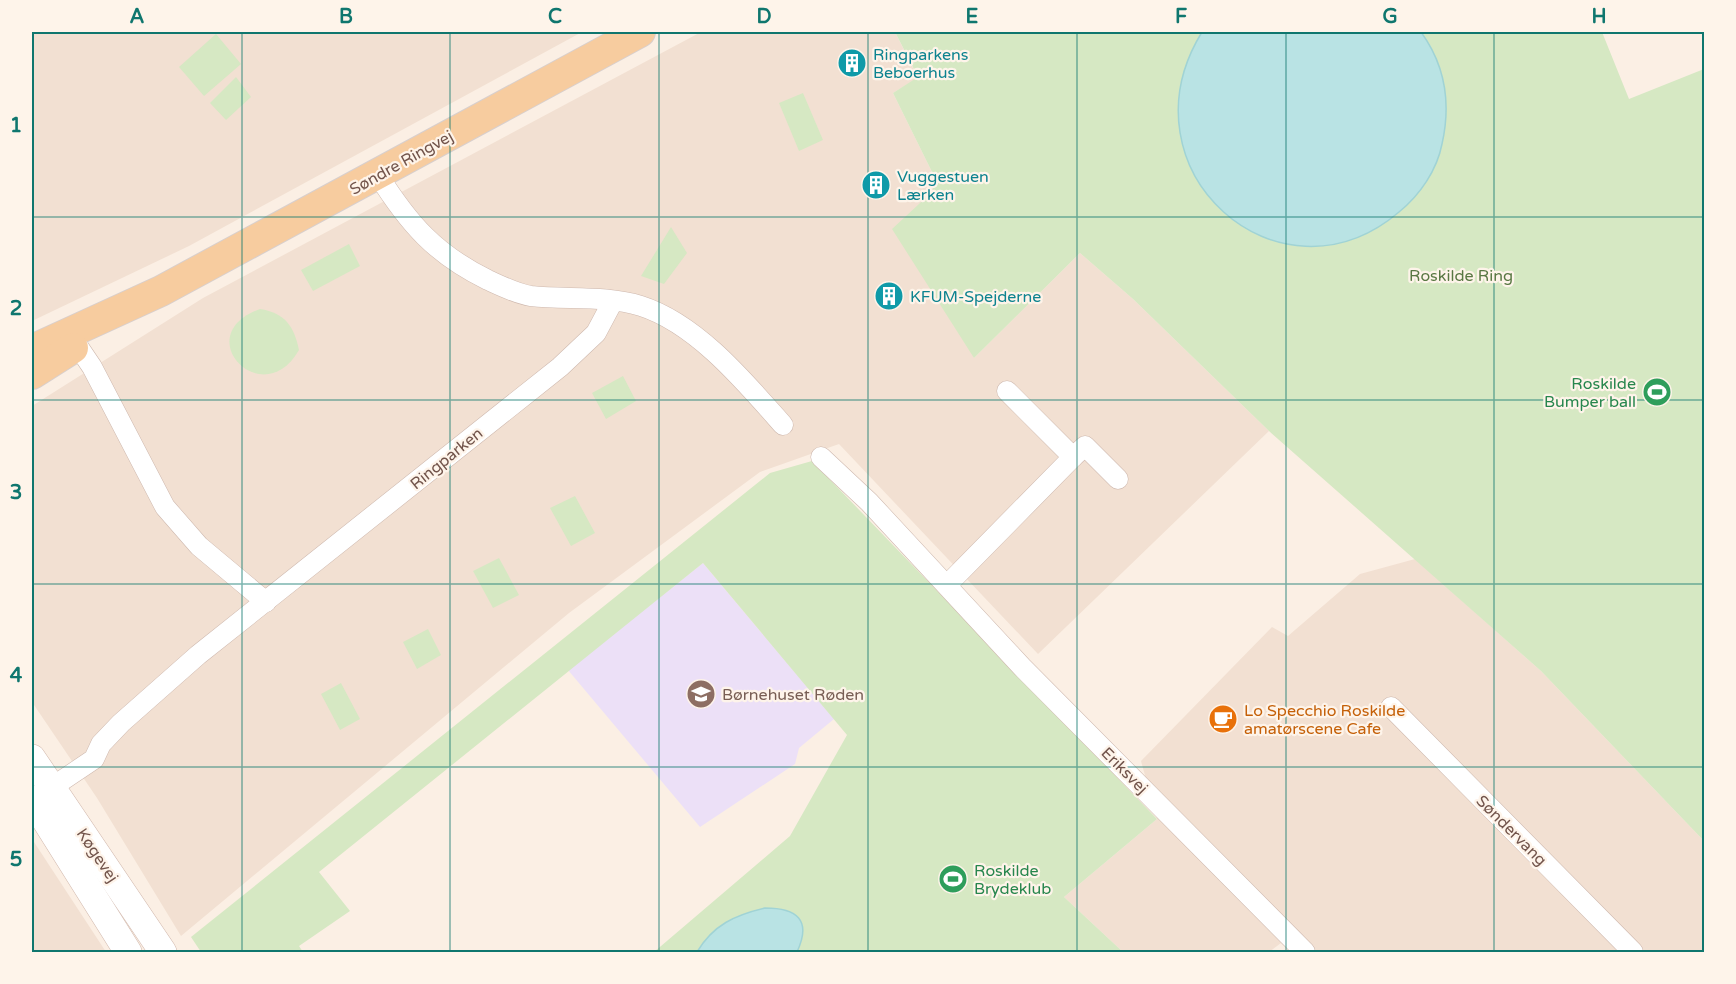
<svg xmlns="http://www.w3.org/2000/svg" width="1736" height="984" font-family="'Varela Round',sans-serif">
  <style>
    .residential { fill: #f2e0d2 }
    .education { fill: #ece0f7 }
    .green { fill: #d6e8c3 }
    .water { fill: #b9e3e4; stroke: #a0d3d5; stroke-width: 1.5 }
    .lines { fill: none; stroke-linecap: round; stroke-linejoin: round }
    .street-casing { stroke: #ceb8ae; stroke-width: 21 }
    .secondary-casing { stroke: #d1b7ab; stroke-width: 28 }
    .primary-casing { stroke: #d8cfcd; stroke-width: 32 }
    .street { stroke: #fff; stroke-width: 20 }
    .secondary { stroke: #fff; stroke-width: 27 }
    .primary { stroke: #f7cc9f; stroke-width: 30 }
    .grid { fill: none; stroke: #0f766e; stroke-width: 1.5; stroke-opacity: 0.55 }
    .labels { text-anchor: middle; stroke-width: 4.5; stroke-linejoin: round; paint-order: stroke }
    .culture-label { font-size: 16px; fill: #0d838f; stroke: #fef4ea; text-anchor: start }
    .street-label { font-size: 16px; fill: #72544b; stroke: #fef4ea }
    .park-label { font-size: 16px; fill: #597843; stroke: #fef4ea }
    .leisure-label { font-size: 16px; fill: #27864d; stroke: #fef4ea; text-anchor: end }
    .education-label { font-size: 16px; fill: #785e54; stroke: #fef4ea; text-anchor: start }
    .food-label { font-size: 16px; fill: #c56008; stroke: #fef4ea; text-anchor: start }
    .neatline { fill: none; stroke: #0f766e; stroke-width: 2 }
    .grid-label { font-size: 20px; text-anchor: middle; font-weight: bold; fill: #0f766e }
  </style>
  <rect width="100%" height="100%" fill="#fbefe4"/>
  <g class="residential">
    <polygon points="32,32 582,32 189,246 32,321"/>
    <polygon points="701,32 895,32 918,78 893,93 932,172 933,191 974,358 1080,253 1133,299 1269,431 1038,654 839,444 760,472 569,613 181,936 97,798 32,702 32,406 203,298"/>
    <polygon points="1415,559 1541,671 1704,841 1704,952 1291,952 1281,943 1269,952 1123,952 1064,897 1157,819 1141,761 1272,627 1288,636 1360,574"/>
    <polygon points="32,839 106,952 32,952"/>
  </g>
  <polygon class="education" points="703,563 834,719 799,748 795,764 700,827 568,670"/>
  <g class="green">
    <polygon points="895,32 1602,32 1629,99 1704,69 1704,841 1541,671 1269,431 1133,299 1080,253 974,358 892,229 933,191 932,172 893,93 918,77"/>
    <polygon points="216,34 241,64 204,96 179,67"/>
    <polygon points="236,77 251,97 226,120 210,103"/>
    <polygon points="803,93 823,140 799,151 779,103"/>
    <polygon points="671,227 687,253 664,284 641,276"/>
    <polygon points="349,244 360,266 313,291 301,270"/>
    <path d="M260,309C285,313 294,326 299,350C263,414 187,335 260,309Z"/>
    <polygon points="623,376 636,401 606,419 592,393"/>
    <polygon points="812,461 1157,819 1064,897 1123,952 654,952 790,836 847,735 703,563 319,872 350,911 299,946 303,952 201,952 191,937 770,473"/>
    <polygon points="575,496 595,533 571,546 550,508"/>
    <polygon points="499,558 519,595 493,608 473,571"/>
    <polygon points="428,629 441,655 417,669 403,642"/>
    <polygon points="341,683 360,719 340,730 321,694"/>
  </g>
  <g class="water">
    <path d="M1202,32H1421C1445,65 1451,104 1442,144C1437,170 1420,195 1399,212C1279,314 1117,170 1202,32Z"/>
    <path d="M765,908C797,908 812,920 797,952H697C713,925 735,915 765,908Z"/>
  </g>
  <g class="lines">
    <g class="street-casing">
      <g id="street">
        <path d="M378,175C409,224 435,254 488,280C501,286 517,294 531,296C567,300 605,295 641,306C697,324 745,382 783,425"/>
        <polyline points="71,336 92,367 165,507 199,546 266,602"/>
        <polyline points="821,457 869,502 1022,667 1305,952"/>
        <polyline points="1073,457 1085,446 1118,479"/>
        <polyline points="947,585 1073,457 1007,391"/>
        <polyline points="1391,707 1633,952"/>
        <polyline points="42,794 94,759 101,744 121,723 198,655 560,367 596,333 613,301"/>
      </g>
    </g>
    <g class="secondary-casing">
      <g id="secondary">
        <polyline points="32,758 163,952"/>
        <polyline points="32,799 128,952"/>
      </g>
    </g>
    <g class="primary-casing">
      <g id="primary">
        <polyline points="32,350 161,291 640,32"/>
        <polyline points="32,374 73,348"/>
      </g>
    </g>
    <use href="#street" class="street"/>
    <use href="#secondary" class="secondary"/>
    <use href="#primary" class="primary"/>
  </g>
  <path class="grid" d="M242,32V952M450,32V952M659,32V952M868,32V952M1077,32V952M1286,32V952M1494,32V952M32,217H1704M32,400H1704M32,584H1704M32,767H1704"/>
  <defs>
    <g id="building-disc" transform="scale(1.5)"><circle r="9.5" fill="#0f9aa8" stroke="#fef4ea"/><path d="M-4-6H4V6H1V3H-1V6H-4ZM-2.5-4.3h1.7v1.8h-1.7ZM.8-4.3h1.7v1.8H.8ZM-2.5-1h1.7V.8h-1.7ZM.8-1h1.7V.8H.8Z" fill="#fff"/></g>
    <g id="stadium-disc" transform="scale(1.5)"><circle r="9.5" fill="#2e9e5b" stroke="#fef4ea"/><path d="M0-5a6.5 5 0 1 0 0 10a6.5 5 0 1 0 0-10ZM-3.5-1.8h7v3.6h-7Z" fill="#fff"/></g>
    <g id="school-disc" transform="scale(1.5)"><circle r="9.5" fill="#8d6e63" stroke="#fef4ea"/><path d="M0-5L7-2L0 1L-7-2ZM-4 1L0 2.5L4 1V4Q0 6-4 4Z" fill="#fff"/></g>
    <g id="cafe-disc" transform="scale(1.5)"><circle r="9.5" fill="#e8710a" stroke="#fef4ea"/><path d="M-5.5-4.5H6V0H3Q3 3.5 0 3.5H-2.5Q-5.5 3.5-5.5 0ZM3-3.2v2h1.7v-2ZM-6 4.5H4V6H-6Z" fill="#fff"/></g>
  </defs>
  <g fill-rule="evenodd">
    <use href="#building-disc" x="852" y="63"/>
    <use href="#building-disc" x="876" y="185"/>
    <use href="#building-disc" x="889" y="296"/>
    <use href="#stadium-disc" x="1657" y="392"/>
    <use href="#school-disc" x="701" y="694"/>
    <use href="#cafe-disc" x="1223" y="719"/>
    <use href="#stadium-disc" x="953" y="879"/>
  </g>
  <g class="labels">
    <g class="culture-label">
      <text x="873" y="60">Ringparkens<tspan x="873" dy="18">Beboerhus</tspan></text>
      <text x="897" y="182">Vuggestuen<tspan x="897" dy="18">Lærken</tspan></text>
      <text x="910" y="302">KFUM-Spejderne</text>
    </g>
    <g class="street-label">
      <text transform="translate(401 162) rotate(-29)" y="6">Søndre Ringvej</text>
      <text transform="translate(446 458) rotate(-39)" y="6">Ringparken</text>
      <text transform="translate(1125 770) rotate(45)" y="6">Eriksvej</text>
      <text transform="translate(1512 830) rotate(45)" y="6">Søndervang</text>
      <text transform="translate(98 855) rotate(56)" y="6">Køgevej</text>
    </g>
    <g class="park-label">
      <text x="1461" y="281">Roskilde Ring</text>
    </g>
    <g class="leisure-label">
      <text x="1636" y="389">Roskilde<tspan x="1636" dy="18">Bumper ball</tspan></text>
      <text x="974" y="876" text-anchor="start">Roskilde<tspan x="974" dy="18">Brydeklub</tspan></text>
    </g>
    <g class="education-label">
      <text x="722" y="700">Børnehuset Røden</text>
    </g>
    <g class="food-label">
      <text x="1244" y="716">Lo Specchio Roskilde<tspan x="1244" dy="18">amatørscene Cafe</tspan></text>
    </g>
  </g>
  <rect width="1736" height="984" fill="none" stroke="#fef4ea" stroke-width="66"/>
  <rect x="33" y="33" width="1670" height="918" class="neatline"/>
  <g class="grid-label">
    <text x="137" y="23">A</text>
    <text x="346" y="23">B</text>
    <text x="555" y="23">C</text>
    <text x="764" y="23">D</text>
    <text x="972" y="23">E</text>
    <text x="1181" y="23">F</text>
    <text x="1390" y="23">G</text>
    <text x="1599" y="23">H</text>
    <text x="16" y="132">1</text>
    <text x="16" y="315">2</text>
    <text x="16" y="499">3</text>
    <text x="16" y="682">4</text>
    <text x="16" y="866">5</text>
  </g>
</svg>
